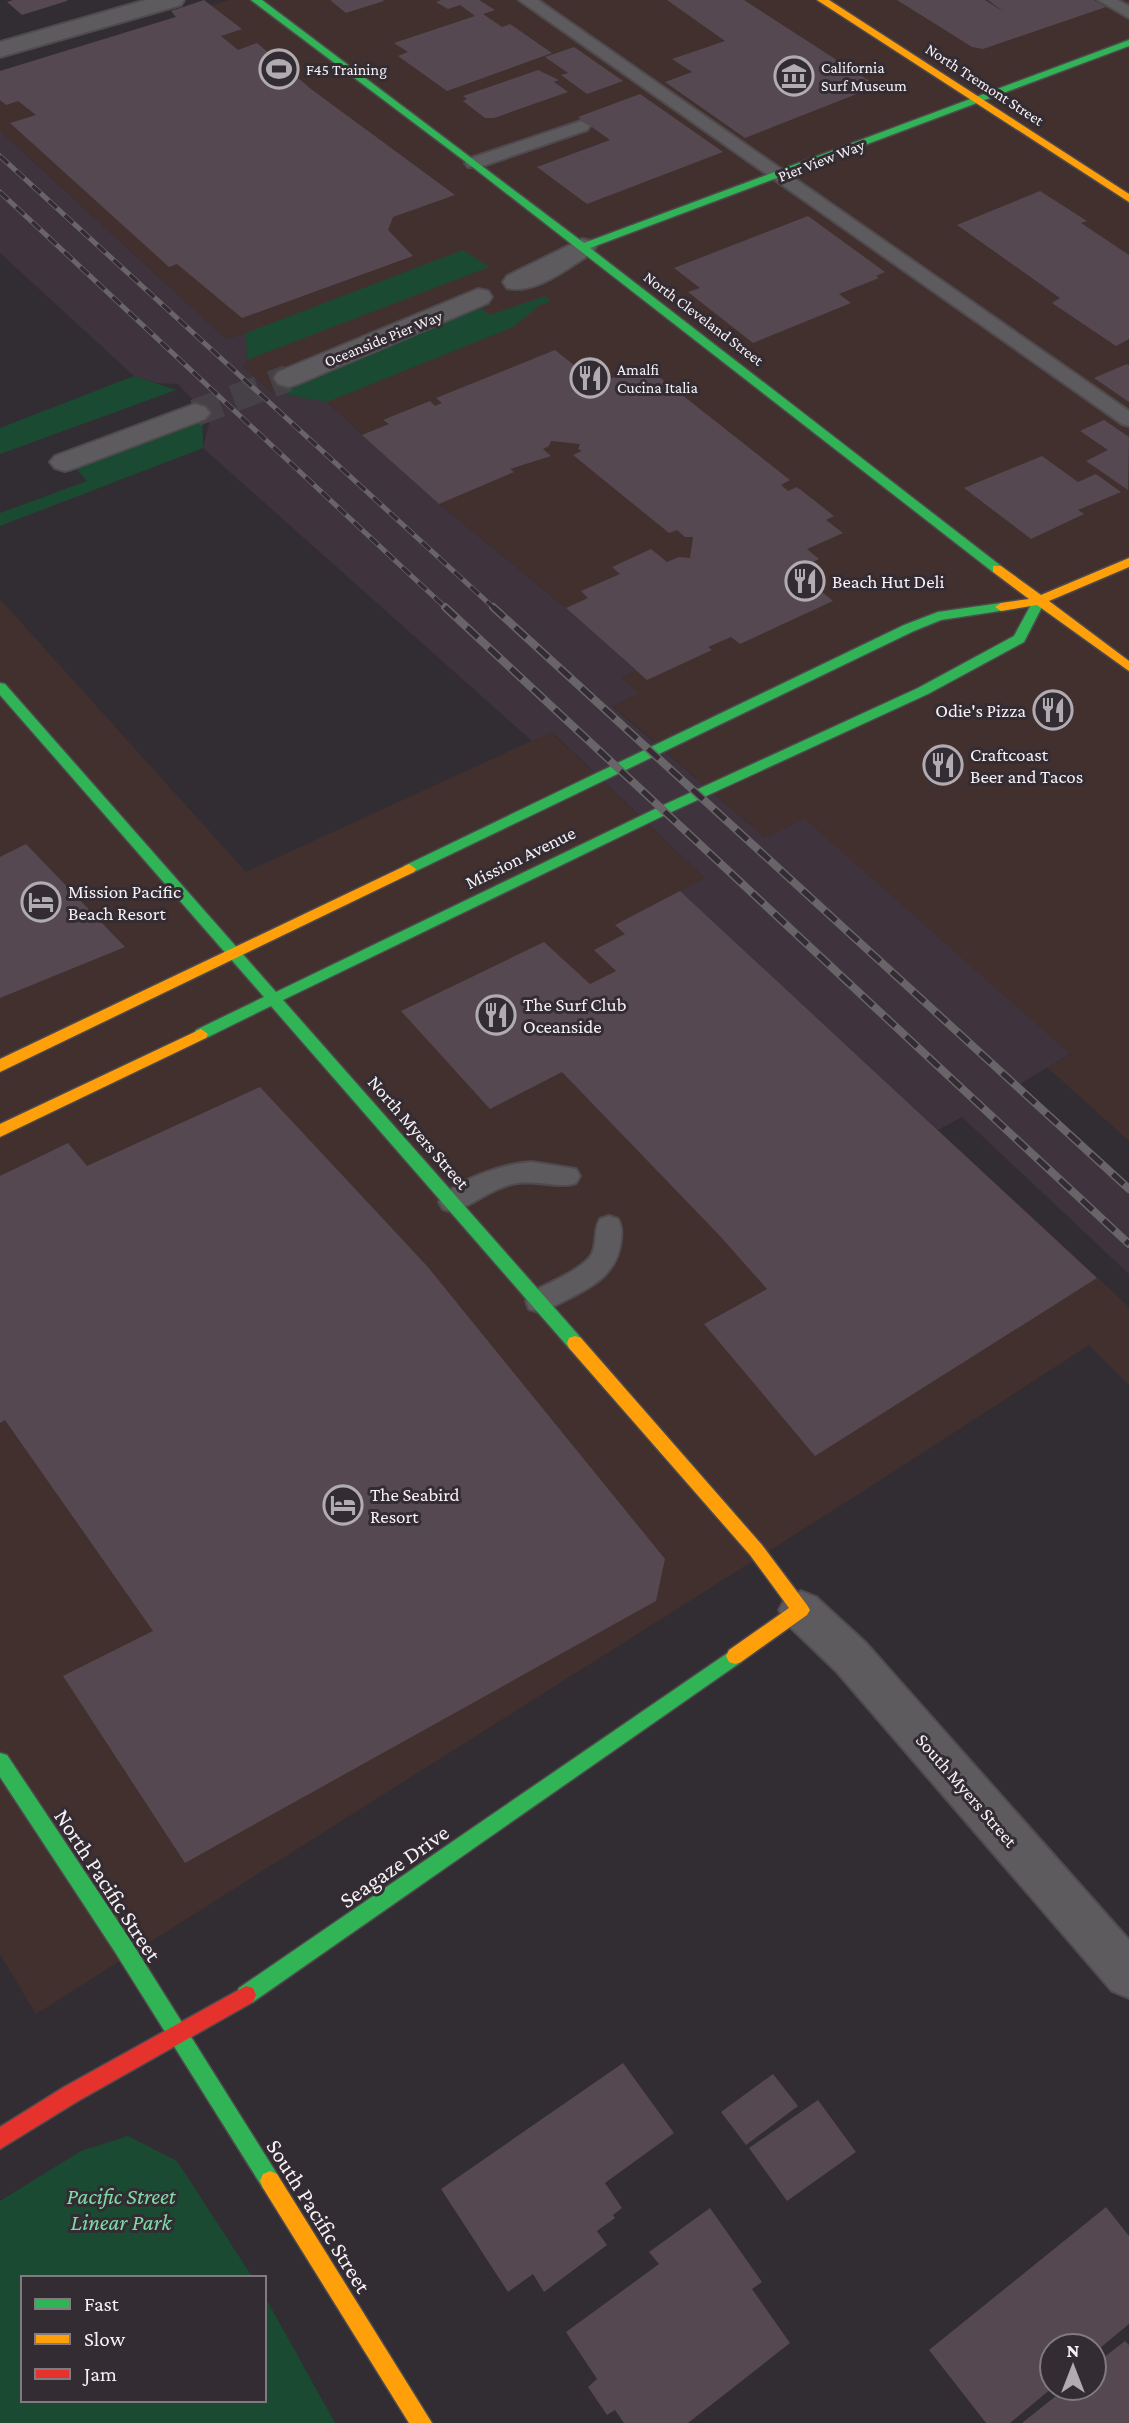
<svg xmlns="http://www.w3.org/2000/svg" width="1129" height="2423" font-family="'Crimson Pro',serif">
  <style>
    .commercial { fill: #42302f }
    .built { fill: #3f333e }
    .green { fill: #1b4a33 }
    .building { fill: #554850 }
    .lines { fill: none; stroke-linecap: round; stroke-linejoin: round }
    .street-tunnel { stroke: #464146; stroke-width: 27; stroke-dasharray: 27 14; stroke-linecap: butt }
    .lane-casing { stroke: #4e4a4e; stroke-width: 4 }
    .street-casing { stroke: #4e4a4e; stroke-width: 4 }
    .fast-casing { stroke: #4e4a4e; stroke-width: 3 }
    .slow-casing { stroke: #4e4a4e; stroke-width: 3 }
    .jam-casing { stroke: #4e4a4e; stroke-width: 3 }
    .lane { fill: #5e5b5e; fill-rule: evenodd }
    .street { fill: #5e5b5e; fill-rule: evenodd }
    .fast { fill: #30b455; fill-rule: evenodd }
    .slow { fill: #ff9f0a; fill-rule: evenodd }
    .jam { fill: #e5322d; fill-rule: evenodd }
    .rail-far1-casing { stroke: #686468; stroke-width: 5 }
    .rail-casing { stroke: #686468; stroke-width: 8 }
    .rail-far1 { stroke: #332c33; stroke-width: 3.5; stroke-dasharray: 11; stroke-linecap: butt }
    .rail { stroke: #332c33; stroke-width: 5; stroke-dasharray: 15; stroke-linecap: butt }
    .labels { text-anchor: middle; stroke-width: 6; stroke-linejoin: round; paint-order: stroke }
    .far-poi-label { font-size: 16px; fill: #f6f1f5; stroke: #332c33; text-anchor: start }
    .far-street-label { font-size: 16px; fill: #f6f1f5; stroke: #332c33 }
    .poi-label { font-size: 19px; fill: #f6f1f5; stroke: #332c33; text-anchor: start }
    .street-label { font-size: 19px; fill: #f6f1f5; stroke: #332c33 }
    .near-street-label { font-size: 23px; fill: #f6f1f5; stroke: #332c33 }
    .near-park-label { font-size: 23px; font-style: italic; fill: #7edca7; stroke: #332c33 }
  </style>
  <rect width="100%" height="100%" fill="#322d32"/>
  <g class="commercial">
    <polygon points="229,0 1129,0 1129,1141 1047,1067 1070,1055 765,838 612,705 637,694 620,677 636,670 566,608 439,504 327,402 272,392 241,365 247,363 246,333 226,339 0,131 0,71"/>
    <polygon points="0,599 246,872 551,732 705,878 681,892 1129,1307 1129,1385 1089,1345 873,1485 36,2014 0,1954"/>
  </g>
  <polygon class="built" points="0,131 226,339 246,333 247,363 242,366 272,392 327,402 439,504 566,608 636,671 621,677 638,694 612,706 765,838 805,819 1070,1054 1020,1084 1129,1183 1129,1274 962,1117 938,1130 680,891 705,878 552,732 532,741 203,448 210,419 178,384 156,383 134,376 0,253"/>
  <g class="green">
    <polygon points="463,250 489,267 247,360 246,333"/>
    <polygon points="545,296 551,301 540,305 513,327 327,402 272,392 480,307 490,315"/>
    <polygon points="134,376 176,390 0,454 0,428"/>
    <polygon points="202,417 203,448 0,526 0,513 87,481 73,465"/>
    <polygon points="128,2136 177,2161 253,2278 23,2278 23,2400 264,2400 264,2295 335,2423 0,2423 0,2201 81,2151"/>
  </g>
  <g class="building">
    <polygon points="13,0 67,0 67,1 22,15 7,2"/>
    <polygon points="204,0 242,29 221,36 238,50 257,43 311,89 455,195 393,217 388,230 413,256 242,318 177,264 169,267 10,123 36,115 18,101 6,105 0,100 0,71 176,17 171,11"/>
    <polygon points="330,0 383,0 384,1 346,13"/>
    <polygon points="441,0 479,0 495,10 483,14 502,27 510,24 552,53 447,91 398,56 408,52 394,43 475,16 460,5 448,9 436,2"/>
    <polygon points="667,0 744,0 877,86 745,138 665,82 692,72 672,59 725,41"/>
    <polygon points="897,0 985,0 1004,12 988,0 1094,0 1106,7 983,49 972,47"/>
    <polygon points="574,47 623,81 587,94 561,75 568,73 545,57"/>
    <polygon points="538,70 559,80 554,82 568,92 494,118 485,118 463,101 467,99 463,96"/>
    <polygon points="640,94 723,152 587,204 537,167 610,140 578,117"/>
    <polygon points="1040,191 1087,221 1081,223 1129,255 1129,339 1116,346 1052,303 1060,298 957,225"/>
    <polygon points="808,216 885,272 876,276 879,278 839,294 851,303 753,343 688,292 700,288 674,268"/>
    <polygon points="555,350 598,384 644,365 790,480 781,485 788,491 797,487 834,516 826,520 843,533 807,549 819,559 795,570 833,601 740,644 731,637 708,647 712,650 647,680 566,608 588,598 581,591 620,574 612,567 651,549 667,562 679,557 690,558 693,537 685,537 677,530 669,533 573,455 582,451 578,449 580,444 551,441 549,446 543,449 551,456 510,469 514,472 439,504 362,435 389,424 383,420 430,401 435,406 442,403 436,398"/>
    <polygon points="1127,364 1129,365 1129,402 1094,378"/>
    <polygon points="1104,420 1129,437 1128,490 1086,461 1108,450 1080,431"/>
    <polygon points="1042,456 1078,482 1096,474 1121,492 1078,510 1084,514 1031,539 964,488"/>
    <polygon points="26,844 125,947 0,998 0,857"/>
    <polygon points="680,891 1097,1278 815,1456 704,1324 767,1289 719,1235 562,1072 490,1109 401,1011 544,942 590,984 616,971 594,950 625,934 615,925"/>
    <polygon points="260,1087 427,1266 665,1559 656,1601 185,1863 63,1676 153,1631 5,1420 0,1423 0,1176 68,1143 87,1166"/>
    <polygon points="623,2063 674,2133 605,2183 622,2208 613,2215 615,2218 597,2231 607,2245 544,2292 533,2274 508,2292 441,2189"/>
    <polygon points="773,2074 798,2106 746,2145 721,2112"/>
    <polygon points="818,2100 856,2152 787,2201 749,2148"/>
    <polygon points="1106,2207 1129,2236 1129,2324 1094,2353 1094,2346 1052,2346 1052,2388 1010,2423 986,2423 929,2350"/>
    <polygon points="710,2208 762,2282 752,2289 790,2343 688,2423 624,2423 615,2410 607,2415 588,2387 597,2379 566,2332 659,2264 649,2252"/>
    <polygon points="1125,2341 1129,2345 1129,2423 1022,2423 1066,2388 1094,2388 1094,2365"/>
  </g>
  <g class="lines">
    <polyline class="street-tunnel" points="195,413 288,378"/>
    <g class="lane-casing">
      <g id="lane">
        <polygon points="519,0 538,0 1129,411 1129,426 1122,424"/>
        <polygon points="1098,0 1118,0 1129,6 1129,18"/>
        <polygon points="581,121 590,126 587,130 480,167 468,167 465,163 468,159"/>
        <path d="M532,1162L576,1169L580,1176L576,1183C558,1189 537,1180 517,1183C493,1187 474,1205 452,1212L443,1209L439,1202C451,1180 508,1163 532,1162Z"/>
        <path d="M609,1216L618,1219C622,1226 622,1232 621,1240C617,1281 581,1291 549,1309L539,1312L529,1309L526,1301L529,1293C545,1285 589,1267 593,1251C597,1240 594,1229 600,1219Z"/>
      </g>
    </g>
    <g class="street-casing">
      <g id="street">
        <polygon points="146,0 184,0 181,5 0,57 0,42"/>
        <path d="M582,239L592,241L596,247L592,253C569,267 536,295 507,288L503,282L507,276Z"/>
        <polygon points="478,289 488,291 492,297 488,303 298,384 288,387 278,384 274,378 278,372"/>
        <polygon points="195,404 205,407 210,413 205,419 75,468 65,471 55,468 50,462 55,456"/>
        <polygon points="801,1591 816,1597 866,1643 1129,1940 1129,1998 1112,1991 836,1671 786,1623 779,1610 786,1597"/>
      </g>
    </g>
    <g class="fast-casing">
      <g id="fast">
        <polygon points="251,0 262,0 584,243 1129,40 1129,46 590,248 1001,566 1001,572 993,572 470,165"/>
        <polygon points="1039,597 1045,601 1024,642 928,694 667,814 283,1000 581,1338 583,1343 581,1348 569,1348 271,1006 206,1038 196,1038 194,1034 196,1030 264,997 0,695 0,683 5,684 276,992 657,808 918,688 1014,636 1033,601"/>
        <polygon points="1001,603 1007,607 1006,610 941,620 914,631 414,872 409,874 402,869 404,866 904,625 938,612"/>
        <polygon points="735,1648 741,1650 744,1656 741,1662 253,2002 246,2004 239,2002 236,1995 239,1988"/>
        <polygon points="0,1753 7,1755 129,1938 277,2174 280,2181 277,2188 270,2191 263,2188 115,1952 0,1777"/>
      </g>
    </g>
    <g class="slow-casing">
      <g id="slow">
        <polygon points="817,0 829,0 1129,194 1129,202"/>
        <polygon points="1129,558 1129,567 1049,601 1129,661 1129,671 1037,605 1001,611 995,607 1001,603 1029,599 993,572 993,566 1001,566 1041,595"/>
        <polygon points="409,864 416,869 414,872 0,1072 0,1059"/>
        <polygon points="201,1029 208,1034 206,1038 0,1137 0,1124"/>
        <polygon points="575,1336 581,1338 762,1545 807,1605 810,1610 807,1615 741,1662 735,1664 729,1662 726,1656 729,1650 789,1608 750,1555 569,1348 567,1343 569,1338"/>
        <polygon points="270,2171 277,2174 432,2423 409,2423 263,2188 260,2181 263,2174"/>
      </g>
    </g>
    <g class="jam-casing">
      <polygon id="jam" points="246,1986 253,1988 256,1995 253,2002 78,2101 0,2149 0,2127 64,2087"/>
    </g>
    <use href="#lane" class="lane"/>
    <use href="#street" class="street"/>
    <use href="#fast" class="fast"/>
    <use href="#slow" class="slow"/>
    <use href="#jam" class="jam"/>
    <g class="rail-far1-casing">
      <g id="rail-far1">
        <polyline points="0,156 495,609"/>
        <polyline points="0,192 447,609"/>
      </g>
    </g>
    <g class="rail-casing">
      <g id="rail">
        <polyline points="445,607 1129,1244"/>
        <polyline points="493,607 1129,1189"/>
      </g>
    </g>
    <use href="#rail-far1" class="rail-far1"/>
    <use href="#rail" class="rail"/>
  </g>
  <defs>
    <g id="stadium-ring" transform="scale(2.0125)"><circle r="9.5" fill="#332c33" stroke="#b1acb1" stroke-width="1.5"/><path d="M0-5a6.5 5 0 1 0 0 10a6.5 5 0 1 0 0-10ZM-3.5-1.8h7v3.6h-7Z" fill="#b1acb1"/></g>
    <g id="museum-ring" transform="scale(2.0125)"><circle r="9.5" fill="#332c33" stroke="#b1acb1" stroke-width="1.5"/><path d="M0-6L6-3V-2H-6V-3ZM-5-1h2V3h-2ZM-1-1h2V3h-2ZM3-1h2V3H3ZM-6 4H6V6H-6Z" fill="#b1acb1"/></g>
    <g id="restaurant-ring" transform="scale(2.0125)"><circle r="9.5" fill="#332c33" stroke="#b1acb1" stroke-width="1.5"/><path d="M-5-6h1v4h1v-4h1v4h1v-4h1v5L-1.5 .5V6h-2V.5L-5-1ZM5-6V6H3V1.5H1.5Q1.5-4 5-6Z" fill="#b1acb1"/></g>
    <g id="hotel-ring" transform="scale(2.0125)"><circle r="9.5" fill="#332c33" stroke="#b1acb1" stroke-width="1.5"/><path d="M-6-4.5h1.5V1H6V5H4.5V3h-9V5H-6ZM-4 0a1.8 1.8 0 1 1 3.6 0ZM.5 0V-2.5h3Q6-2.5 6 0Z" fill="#b1acb1"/></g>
  </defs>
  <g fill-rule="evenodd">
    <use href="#stadium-ring" x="279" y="69"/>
    <use href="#museum-ring" x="794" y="76"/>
    <use href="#restaurant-ring" x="590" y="378"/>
    <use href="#restaurant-ring" x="805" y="581"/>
    <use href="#restaurant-ring" x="1053" y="710"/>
    <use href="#restaurant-ring" x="943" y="765"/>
    <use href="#hotel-ring" x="41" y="902"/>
    <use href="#restaurant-ring" x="496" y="1015"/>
    <use href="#hotel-ring" x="343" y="1505"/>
  </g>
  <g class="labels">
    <g class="far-poi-label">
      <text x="821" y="73">California<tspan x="821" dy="18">Surf Museum</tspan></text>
      <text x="306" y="75">F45 Training</text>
      <text x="617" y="375">Amalfi<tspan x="617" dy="18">Cucina Italia</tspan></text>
    </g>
    <g class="far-street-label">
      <text transform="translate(985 84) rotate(33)" y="6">North Tremont Street</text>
      <text transform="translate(821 160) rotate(-21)" y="6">Pier View Way</text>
      <text transform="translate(704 318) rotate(37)" y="6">North Cleveland Street</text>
      <text transform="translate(383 338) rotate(-22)" y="6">Oceanside Pier Way</text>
    </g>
    <g class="poi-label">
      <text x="832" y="588">Beach Hut Deli</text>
      <text x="1026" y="717" text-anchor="end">Odie's Pizza</text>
      <text x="970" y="761">Craftcoast<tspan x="970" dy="22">Beer and Tacos</tspan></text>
      <text x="68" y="898">Mission Pacific<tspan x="68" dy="22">Beach Resort</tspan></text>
      <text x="523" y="1011">The Surf Club<tspan x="523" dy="22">Oceanside</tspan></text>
      <text x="370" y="1501">The Seabird<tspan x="370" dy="22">Resort</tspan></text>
    </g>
    <g class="street-label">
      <text transform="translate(520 857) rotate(-26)" y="7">Mission Avenue</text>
      <text transform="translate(419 1132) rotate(49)" y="7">North Myers Street</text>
      <text transform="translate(967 1790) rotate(49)" y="7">South Myers Street</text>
    </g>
    <g class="near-street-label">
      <text transform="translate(394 1866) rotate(-35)" y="8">Seagaze Drive</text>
      <text transform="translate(108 1885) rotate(57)" y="8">North Pacific Street</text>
      <text transform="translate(319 2216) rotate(58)" y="8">South Pacific Street</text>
    </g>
    <g class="near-park-label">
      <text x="121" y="2204">Pacific Street<tspan x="121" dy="26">Linear Park</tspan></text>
    </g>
  </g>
  <rect x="21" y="2276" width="245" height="126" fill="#332c33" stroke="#817b81" stroke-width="2"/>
  <rect x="35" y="2299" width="35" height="10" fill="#30b455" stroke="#817b81" stroke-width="2"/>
  <text x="84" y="2311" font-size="21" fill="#f6f1f5">Fast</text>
  <rect x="35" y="2334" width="35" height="10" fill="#ff9f0a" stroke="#817b81" stroke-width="2"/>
  <text x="84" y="2346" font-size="21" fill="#f6f1f5">Slow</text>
  <rect x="35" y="2369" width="35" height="10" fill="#e5322d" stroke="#817b81" stroke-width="2"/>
  <text x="84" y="2381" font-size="21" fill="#f6f1f5">Jam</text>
  <g transform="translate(1073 2367)"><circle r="33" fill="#332c33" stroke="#817b81" stroke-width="2"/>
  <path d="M0-5L12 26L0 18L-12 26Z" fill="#b1acb1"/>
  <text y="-10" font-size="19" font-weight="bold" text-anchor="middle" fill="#f6f1f5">N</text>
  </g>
</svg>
